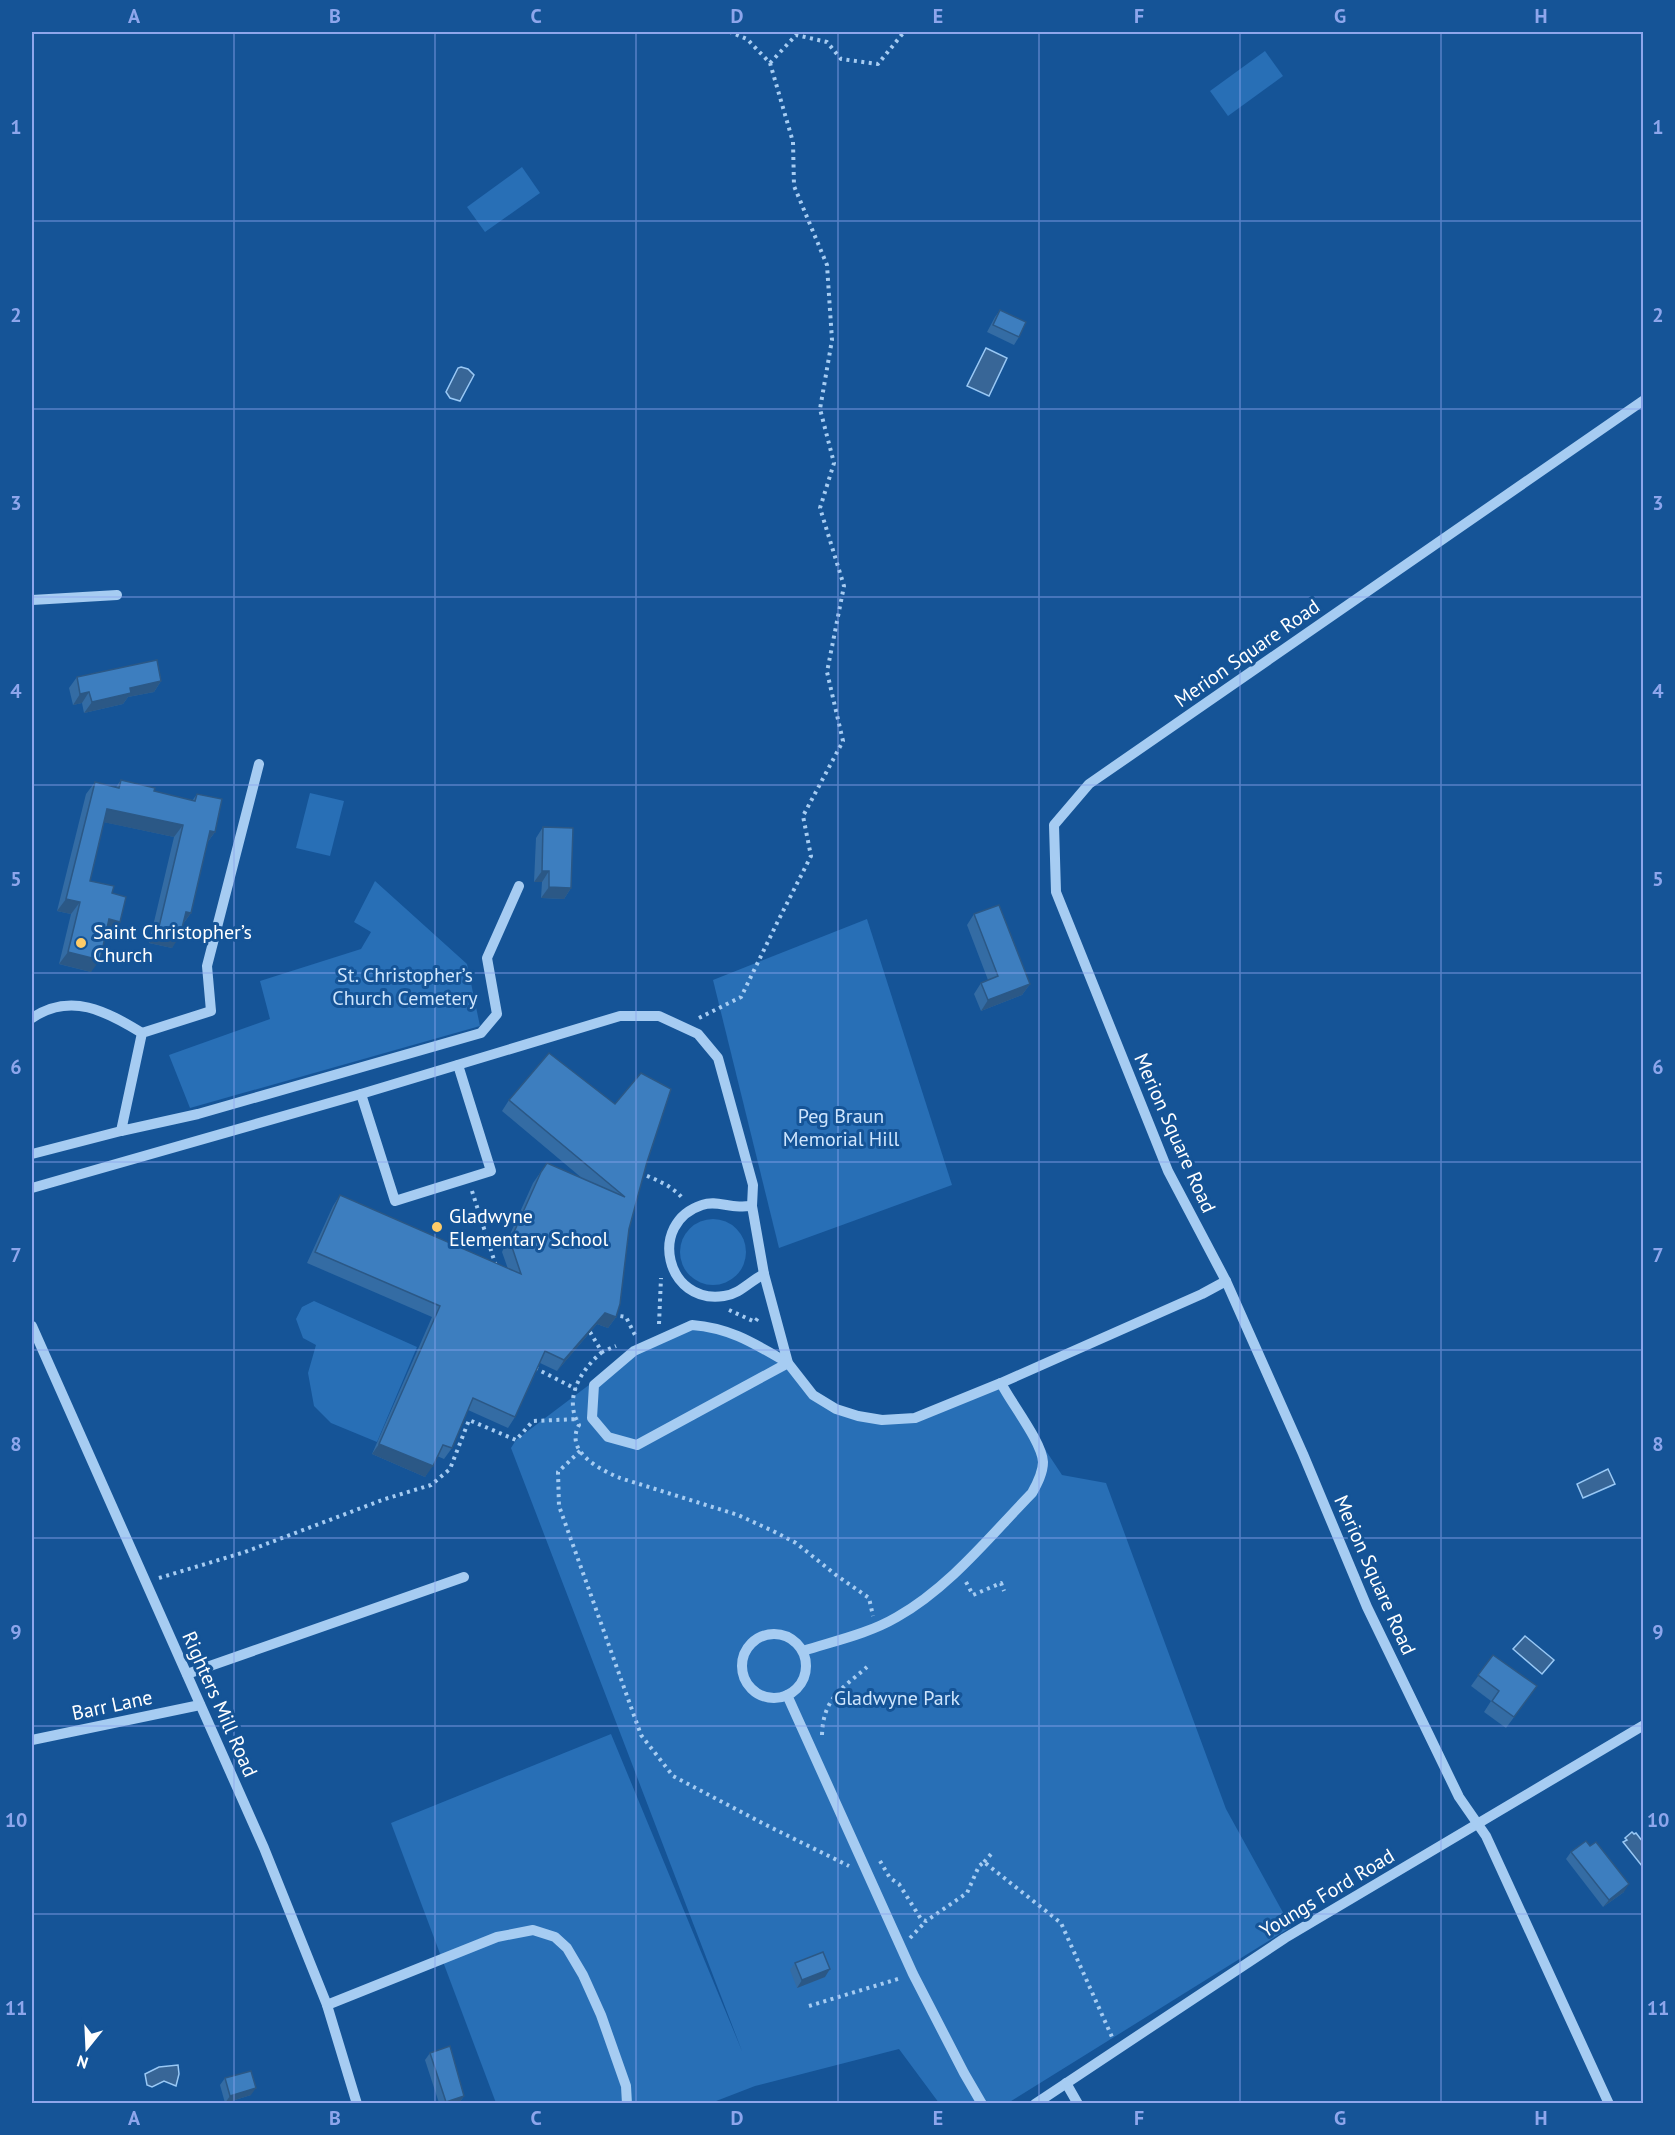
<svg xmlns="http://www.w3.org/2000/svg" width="1675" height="2135" font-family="'PT Sans',sans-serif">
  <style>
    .green { fill: #286fb6 }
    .water { fill: #386697; stroke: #99c8f5; stroke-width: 1.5 }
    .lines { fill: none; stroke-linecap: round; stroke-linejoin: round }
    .path { stroke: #a6ccf2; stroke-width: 4; stroke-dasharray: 3 4.5; stroke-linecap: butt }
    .minor { stroke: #a6ccf2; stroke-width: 10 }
    .wall { fill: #346ca4 }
    .shaded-wall { fill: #2b5886 }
    .building { fill: #3d7ebf; stroke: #2b5886; stroke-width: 1.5 }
    .grid { fill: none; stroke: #8ea6ec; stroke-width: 1.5; stroke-opacity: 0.55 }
    .poi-dot { fill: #ffcc68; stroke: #155497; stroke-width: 2 }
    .labels { text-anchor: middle; stroke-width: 6; stroke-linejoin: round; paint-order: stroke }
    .street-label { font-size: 20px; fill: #fff; stroke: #155497 }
    .poi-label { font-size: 20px; fill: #fff; stroke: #155497; text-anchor: start }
    .park-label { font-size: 20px; fill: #cee5fd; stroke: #155497 }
    .neatline { fill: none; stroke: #8ea6ec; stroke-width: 2 }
    .grid-label { font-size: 20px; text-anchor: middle; font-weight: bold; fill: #8ea6ec }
  </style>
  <rect width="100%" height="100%" fill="#155497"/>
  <g class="green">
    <polygon points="1265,51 1283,76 1228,116 1210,91"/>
    <polygon points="522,167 540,193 485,232 467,207"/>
    <polygon points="310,793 344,801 330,856 296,848"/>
    <polygon points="375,881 467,964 480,1026 190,1108 169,1055 270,1019 260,981 361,949 371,932 354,922"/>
    <polygon points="867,919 952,1185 779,1248 713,980"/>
    <circle cx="713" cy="1252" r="33"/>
    <polygon points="314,1301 417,1347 377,1442 331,1423 314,1406 308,1373 316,1345 303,1338 296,1319 302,1307"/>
    <polygon points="692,1325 714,1326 788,1363 813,1395 858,1416 915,1418 1001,1383 1062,1475 1106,1483 1226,1809 1291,1927 1008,2103 939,2103 899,2049 755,2086 711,2103 496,2103 391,1823 611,1734 742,2051 511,1448 516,1440 634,1351"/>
  </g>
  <g class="water">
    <polygon points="986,348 1007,358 989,396 967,386"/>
    <polygon points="461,367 468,369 474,375 460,401 450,398 446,392 458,368"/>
    <polygon points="1608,1469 1615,1484 1583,1498 1577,1484"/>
    <polygon points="1525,1636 1554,1660 1542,1674 1513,1649"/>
    <polygon points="1632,1832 1634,1834 1636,1833 1643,1842 1642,1866 1623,1842 1627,1840 1625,1838"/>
    <polygon points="178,2065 179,2074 176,2086 164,2081 152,2087 147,2085 145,2074 159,2067"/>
  </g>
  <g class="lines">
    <g class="path">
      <polyline points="770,63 796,35 827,42 841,59 878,64 904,32"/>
      <polyline points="699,1018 741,997 777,923 811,856 803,816 843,741 827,672 844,586 820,508 834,463 820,409 832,340 827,265 794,186 793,142 770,63 747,39 730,32"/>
      <path d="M640,1173C657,1180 673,1186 684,1200"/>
      <polyline points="472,1191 496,1266"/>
      <polyline points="488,1242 498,1237 508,1240"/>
      <polyline points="729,1310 755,1322 760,1315"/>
      <polyline points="613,1315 626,1317 636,1337"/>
      <polyline points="659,1324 661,1278"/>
      <polyline points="590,1332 602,1352 616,1346"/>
      <path d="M602,1352C581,1370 563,1398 579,1425C564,1452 601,1470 620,1478L738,1515L773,1531L796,1543L836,1575L869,1598L873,1616"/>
      <polyline points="535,1368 576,1389"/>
      <polyline points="580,1451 558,1472 559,1506 641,1735 673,1776 764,1824 849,1866"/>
      <polyline points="159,1578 245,1552 385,1499 431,1485 450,1469 469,1420 516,1440 533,1421 579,1419"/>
      <polyline points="966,1582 973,1595 1001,1583 1004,1591"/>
      <path d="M822,1735C823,1698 842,1689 867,1667"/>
      <polyline points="880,1861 890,1878 899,1884 921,1919 926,1921 967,1893 979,1866 984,1862 1061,1923 1112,2037"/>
      <polyline points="984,1862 992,1853"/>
      <polyline points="910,1938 926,1921"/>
      <polyline points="809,2006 901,1978"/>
    </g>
    <g class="minor">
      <polyline points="32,600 117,595"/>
      <polyline points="259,764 207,966 211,1011 142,1033 121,1131 198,1114 481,1033 497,1014 487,958 519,886"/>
      <path d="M32,1018C71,992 106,1011 142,1033"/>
      <polyline points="361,1094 395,1201 491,1171 458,1065"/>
      <polyline points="32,1154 121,1131"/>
      <polyline points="32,1188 361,1094 620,1016 659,1016 698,1034 718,1058 753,1185 752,1206 764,1274 788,1363 813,1395 836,1409 858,1416 882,1420 915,1418 1001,1383 1202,1294 1226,1281"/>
      <path d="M752,1206C746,1206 739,1207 733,1206C723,1205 713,1201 702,1205C647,1223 666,1305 724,1296C740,1294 750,1281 764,1274"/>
      <path d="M692,1325C731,1328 755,1344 788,1363L637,1445L608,1437L592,1418L594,1385L634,1351Z"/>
      <polyline points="32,1326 264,1848 327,2005 357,2104"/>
      <circle cx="774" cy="1666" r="32"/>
      <path d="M803,1651C834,1641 868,1634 897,1617C950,1587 990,1536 1032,1493C1037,1484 1043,1473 1043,1462C1042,1442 1011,1403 1001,1383"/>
      <polyline points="187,1674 464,1577"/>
      <polyline points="787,1695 913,1974 964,2073 982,2104"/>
      <polyline points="32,1740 200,1705"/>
      <polyline points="327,2005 497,1937 533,1930 555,1937 567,1948 583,1975 601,2015 626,2086 627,2104"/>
      <polyline points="1066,2083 1078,2104"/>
      <polyline points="1035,2104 1285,1938 1644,1725"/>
      <polyline points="1609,2104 1486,1836 1459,1797 1367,1607 1303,1454 1226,1281 1168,1171 1056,892 1054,825 1089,784 1644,400"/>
    </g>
  </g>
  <g class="wall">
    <polygon points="1000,310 1019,337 1014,345 987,332 995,317"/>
    <polygon points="77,677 161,681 154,692 128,697 123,704 84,713 82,703 73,705 69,688"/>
    <polygon points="121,780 154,791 192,801 197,794 215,832 207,843 191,913 183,924 172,948 149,943 174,837 104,822 90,881 112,893 112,934 106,932 91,972 59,964 71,914 57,911 86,794 95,782 116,787"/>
    <polygon points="543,827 571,888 564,899 541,898 542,882 534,882 536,838"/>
    <polygon points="974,914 1030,984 1022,995 981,1011 974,994 981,983 988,980 967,925"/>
    <polygon points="509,1100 647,1162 629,1229 616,1317 608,1328 597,1324 557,1371 540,1363 515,1417 508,1428 468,1410 452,1448 444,1459 437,1456 425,1477 372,1454 432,1317 307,1263 333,1206 340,1195 508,1269 502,1252 533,1183 547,1163 583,1179 502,1111"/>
    <polygon points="1493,1655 1537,1686 1506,1728 1484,1712 1491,1701 1471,1686"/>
    <polygon points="1571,1852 1624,1892 1603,1907 1566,1859"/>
    <polygon points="795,1963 825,1977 797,1988 790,1970"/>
    <polygon points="430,2053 464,2096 459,2103 439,2103 425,2060"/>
    <polygon points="225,2078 251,2095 225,2103 220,2085"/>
  </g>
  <g class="shaded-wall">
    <polygon points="161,681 154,692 128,697 123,704 84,713 92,702 130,688"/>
    <polygon points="89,692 82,703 73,705 80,694"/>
    <polygon points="107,809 183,825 174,837 98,821"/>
    <polygon points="210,831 215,832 206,844"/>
    <polygon points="542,871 549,871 542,882 534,882"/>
    <polygon points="549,887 571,888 564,899 541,898"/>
    <polygon points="66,899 80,902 71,914 57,911"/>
    <polygon points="186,912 191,913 182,925"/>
    <polygon points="109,919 120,922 112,934 101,931"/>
    <polygon points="158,931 180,936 172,948 149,943"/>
    <polygon points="68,952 100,960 91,972 59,964"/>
    <polygon points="1030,984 1022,995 981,1011 988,1000"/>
    <polygon points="605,1313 616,1317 608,1328 597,1324 557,1371 564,1360"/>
    <polygon points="379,1444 433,1466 425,1477 372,1454"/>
    <polygon points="1629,1884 1624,1892 1603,1907 1609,1900"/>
    <polygon points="830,1969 825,1977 797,1988 802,1980"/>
    <polygon points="256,2088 251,2095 225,2103 230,2096"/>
    <polygon points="464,2096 459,2103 444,2103 446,2102"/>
  </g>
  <g class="building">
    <polygon points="1000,310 1026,322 1019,337 993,325"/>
    <polygon points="157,660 161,681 130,688 131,693 92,702 89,692 80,694 77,677"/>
    <polygon points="121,780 155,788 154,791 195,801 197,794 222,799 215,832 210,831 191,913 186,912 180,936 158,931 183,825 107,809 90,881 114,886 112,893 126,897 120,922 109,919 100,960 68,952 80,902 66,899 95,782 119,788"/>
    <polygon points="543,827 573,828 571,888 549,887 549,871 542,871"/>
    <polygon points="999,905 1030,984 988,1000 981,983 998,976 974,914"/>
    <polygon points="549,1053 615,1104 641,1073 671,1089 647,1162 629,1229 620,1304 616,1317 605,1313 564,1360 545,1351 515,1417 473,1398 452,1448 443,1445 433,1466 379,1444 440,1306 315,1252 340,1195 521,1274 510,1241 541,1172 547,1163 625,1197 509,1100"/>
    <polygon points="1493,1655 1537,1686 1514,1717 1492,1701 1499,1691 1478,1675"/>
    <polygon points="1586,1841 1590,1846 1596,1842 1629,1884 1609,1900 1571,1852"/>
    <polygon points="823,1952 830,1969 802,1980 795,1963"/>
    <polygon points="450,2046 464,2096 446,2102 430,2053"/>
    <polygon points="251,2071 256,2088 230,2096 225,2078"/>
  </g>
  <path class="grid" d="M234,32V2104M435,32V2104M636,32V2104M838,32V2104M1039,32V2104M1240,32V2104M1441,32V2104M32,221H1644M32,409H1644M32,597H1644M32,785H1644M32,973H1644M32,1162H1644M32,1350H1644M32,1538H1644M32,1726H1644M32,1914H1644"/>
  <g class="poi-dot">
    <circle cx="81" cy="943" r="6"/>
    <circle cx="437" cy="1227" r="6"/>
  </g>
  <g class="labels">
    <g class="street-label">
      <text transform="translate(1247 653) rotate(-35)" y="7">Merion Square Road</text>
      <text transform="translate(1175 1133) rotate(66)" y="7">Merion Square Road</text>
      <text transform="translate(1375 1575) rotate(66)" y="7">Merion Square Road</text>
      <text transform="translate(220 1704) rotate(66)" y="7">Righters Mill Road</text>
      <text transform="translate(112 1705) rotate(-12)" y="7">Barr Lane</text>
      <text transform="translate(1327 1893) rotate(-31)" y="7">Youngs Ford Road</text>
    </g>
    <g class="poi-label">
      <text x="93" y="939">Saint Christopher’s<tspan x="93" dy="23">Church</tspan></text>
      <text x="449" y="1223">Gladwyne<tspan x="449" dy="23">Elementary School</tspan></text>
    </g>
    <g class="park-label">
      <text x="405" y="982">St. Christopher’s<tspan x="405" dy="23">Church Cemetery</tspan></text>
      <text x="841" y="1123">Peg Braun<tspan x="841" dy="23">Memorial Hill</tspan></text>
      <text x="897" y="1705">Gladwyne Park</text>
    </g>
  </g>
  <rect width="1675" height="2135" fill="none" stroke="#155497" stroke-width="66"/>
  <g transform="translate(87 2048) rotate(198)" stroke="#155497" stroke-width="4.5" paint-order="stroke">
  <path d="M0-4.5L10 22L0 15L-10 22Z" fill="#ffffff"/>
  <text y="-9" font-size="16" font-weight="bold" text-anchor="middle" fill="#ffffff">N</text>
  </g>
  <rect x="33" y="33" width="1609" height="2069" class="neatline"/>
  <g class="grid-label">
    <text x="134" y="23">A</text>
    <text x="335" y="23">B</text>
    <text x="536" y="23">C</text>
    <text x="737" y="23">D</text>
    <text x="938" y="23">E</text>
    <text x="1139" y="23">F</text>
    <text x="1340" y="23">G</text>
    <text x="1541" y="23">H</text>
    <text x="16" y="134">1</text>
    <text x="1658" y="134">1</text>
    <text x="16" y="322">2</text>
    <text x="1658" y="322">2</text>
    <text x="16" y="510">3</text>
    <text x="1658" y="510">3</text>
    <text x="16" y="698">4</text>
    <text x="1658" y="698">4</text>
    <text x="16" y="886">5</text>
    <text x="1658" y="886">5</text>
    <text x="16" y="1074">6</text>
    <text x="1658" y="1074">6</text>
    <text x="16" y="1262">7</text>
    <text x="1658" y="1262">7</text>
    <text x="16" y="1451">8</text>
    <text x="1658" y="1451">8</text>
    <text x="16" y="1639">9</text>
    <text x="1658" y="1639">9</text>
    <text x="16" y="1827">10</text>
    <text x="1658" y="1827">10</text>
    <text x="16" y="2015">11</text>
    <text x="1658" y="2015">11</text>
    <text x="134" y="2125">A</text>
    <text x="335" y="2125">B</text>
    <text x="536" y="2125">C</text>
    <text x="737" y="2125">D</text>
    <text x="938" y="2125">E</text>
    <text x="1139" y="2125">F</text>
    <text x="1340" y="2125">G</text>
    <text x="1541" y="2125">H</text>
  </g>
</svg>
